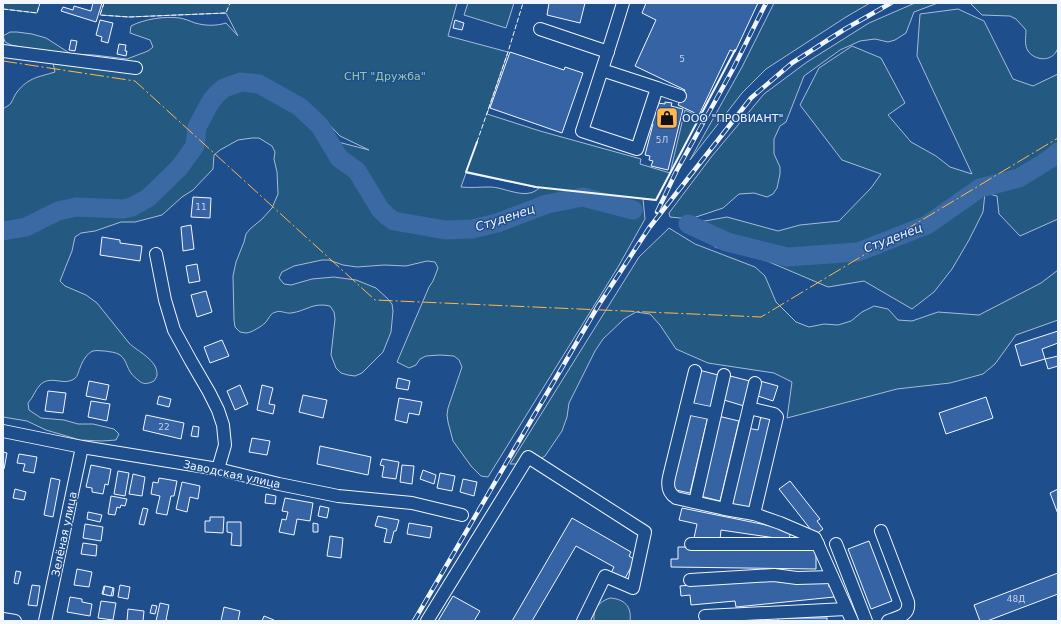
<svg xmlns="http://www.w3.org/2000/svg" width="1061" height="624" font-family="'DejaVu Sans',sans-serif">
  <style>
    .green { fill: #245a82; stroke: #a8bbd7; fill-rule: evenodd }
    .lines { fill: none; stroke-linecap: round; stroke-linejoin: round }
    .river { stroke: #3b69a3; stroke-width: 19 }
    .building { fill: #3563a3; stroke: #f2f6ff }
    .minor-casing { stroke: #f2f6ff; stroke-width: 14 }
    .minor { stroke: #1f4e8c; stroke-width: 12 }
    .rail-casing { stroke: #f2f6ff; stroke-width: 4.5 }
    .rail { stroke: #1f4e8c; stroke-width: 3; stroke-dasharray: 9; stroke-linecap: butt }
    .fence { stroke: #f2f6ff; stroke-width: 1; stroke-dasharray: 5 2; stroke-linecap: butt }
    .wall { stroke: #f2f6ff; stroke-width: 2 }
    .power { stroke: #ffb74d; stroke-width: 1; stroke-dasharray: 14 3 2 3; stroke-linecap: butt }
    .labels { text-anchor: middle; stroke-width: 3; stroke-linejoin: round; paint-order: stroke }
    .number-label { font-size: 9px; fill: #c3d1e8 }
    .park-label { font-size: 11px; fill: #97c8a6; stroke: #1f4e8c }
    .poi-label { font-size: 11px; fill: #f2f6ff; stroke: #1f4e8c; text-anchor: start }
    .street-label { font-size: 11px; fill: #f2f6ff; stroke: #1f4e8c }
    .water-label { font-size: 12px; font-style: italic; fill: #f2f6ff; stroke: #1f4e8c }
  </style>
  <rect width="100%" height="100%" fill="#1f4e8c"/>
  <g class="green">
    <polygon points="3,3 40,3 37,13 3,9"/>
    <path d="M104,3H457L448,36L508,52L487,114L540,131L641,159L640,164L670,173L685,110L700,117L656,200L643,199L645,219L618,267L488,477L481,476L471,466L453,441L448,422L447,415L448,408L462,367L459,360L454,356L440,355L426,356L420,359L416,365L409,368L397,362L429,287L433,281L438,268L435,262L427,261L406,266L384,265L357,267L343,265L329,260H322L294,266L282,272L279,278L284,284L291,285L312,279L334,277L356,280L376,288L387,298L392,304L393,311L391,332L383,352L362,373L355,376L348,375L341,373L336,368L331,355L335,319L334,312L330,306C312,302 307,311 291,313C286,314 281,310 276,312C270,313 269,319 265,323C262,326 251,333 246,333C244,333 242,332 240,332L235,327L234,320L233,276L236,262L244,242L246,234L250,229L262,219L272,208L278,194L277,172L274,159L275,152L272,146L259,138H252L238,140L220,150L214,155L213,169L193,190L182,197L162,215L135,222H121L95,231L81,233L75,237L72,251L60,281L65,286L86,295L97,303L129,343C138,352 158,360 157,375C157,377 155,379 154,381C148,384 143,385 138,380C136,378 133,376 131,373C127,368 126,359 120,355C116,352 110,352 105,351C101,351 97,350 93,351C87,353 82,362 80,368C78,372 78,378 72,380C62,385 50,375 40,385C35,390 33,398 28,403L29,410L41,418L64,420L78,424H93L114,429L119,434L116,440L102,441L80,440L46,430L27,421L3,417V109C5,107 9,106 11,103C13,100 14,96 17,92C29,77 39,77 55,72L53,63L25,48L11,45L5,42L3,36L10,32H17L32,34L46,38L71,54L94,55L127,59L148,51L153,47L150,40L130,33L131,26C144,19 165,16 180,18C185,19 190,21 195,23C206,26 216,26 226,23L238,36L226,13L129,17L100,15ZM282,87L316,111L340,136L369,150L338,142L287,94ZM466,173L539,188C526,201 505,187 490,187C480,187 471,188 461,187Z"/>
    <polygon points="468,3 514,3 506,28 464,15"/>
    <polygon points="774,3 870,3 846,17 766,69 742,93 690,160 742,67"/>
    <polygon points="915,3 938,3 914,12 906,33 895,40 888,42 875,39 860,41 840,50 804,76 786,122 780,126 774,139 774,154 780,167 780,174 777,188 773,194 767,197 754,193 739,194 723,208 690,219 670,217 669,213 712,156 764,94 807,62 869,23"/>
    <path d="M970,3H1058C1058,11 1060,46 1057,50C1052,62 1035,61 1028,51C1024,45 1026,37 1026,30L1016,19L1010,16L982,15Z"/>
    <polygon points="958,9 984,21 1013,79 1033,86 1058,74 1058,219 1020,236 999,214 997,196 985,193 983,212 969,240 952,269 934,292 912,309 864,281 828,287 767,261 715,247 688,224 727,217 778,231 800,225 839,221 871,188 881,174 842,160 800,105 819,68 852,46 881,58 905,103 888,115 911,142 936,156 950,167 972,174 917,56 920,14"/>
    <polygon points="669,228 695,244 755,267 765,276 776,302 796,322 809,327 824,324 838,325 851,321 862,312 874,306 888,309 898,320 912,321 938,312 979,315 1041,283 1058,270 1058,320 1016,335 995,364 983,374 950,383 897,389 787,418 792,382 774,373 708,363 676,349 660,325 650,314 636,312 624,319 603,339 595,351 569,403 567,417 562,431 545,456 533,464 510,464 639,257"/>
    <path d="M610,598C624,599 632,606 630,621H594C593,609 598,602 610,598Z"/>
  </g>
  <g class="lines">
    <g class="river">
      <polyline points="688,224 727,242 787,257 858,252 927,225 980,188 1019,178 1050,159 1058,152"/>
      <polyline points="3,231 26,227 58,211 76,207 123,209 132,207 148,198 179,168 195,146 197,127 211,101 217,94 224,88 241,82 259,84 300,107 320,126 339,158 357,171 380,209 387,216 394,221 445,230 472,229 497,223 547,204 583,197 633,210"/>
    </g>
  </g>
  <g class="building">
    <polygon points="93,3 102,3 96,22 61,11 63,7 73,10 74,6 91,11"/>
    <polygon points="549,3 585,3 580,23 547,15"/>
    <polygon points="646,3 758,3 735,52 730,50 699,115 678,105 685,90 635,66 656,20 642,13"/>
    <polygon points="100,20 113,23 108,43 101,41 102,37 96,35"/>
    <polygon points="455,20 464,23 462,30 453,28"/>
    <polygon points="71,40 77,41 75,51 69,50"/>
    <polygon points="119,44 126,45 125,51 127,51 126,56 117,54"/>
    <polygon points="510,52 564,70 565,67 583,73 562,133 490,108"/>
    <polygon points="665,102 672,103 671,106 683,109 668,170 651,166 653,161 649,160 650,156 645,155 653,124 647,123 647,104 657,106 658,103 665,104"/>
    <polygon points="193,197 211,198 210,218 191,217"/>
    <polygon points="191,225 194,249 183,251 181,227"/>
    <polygon points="102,237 120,240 120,243 142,246 140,261 100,255"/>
    <polygon points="197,264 200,281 189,283 186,266"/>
    <polygon points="206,291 212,312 197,317 191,295"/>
    <polygon points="1058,331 1058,343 1042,349 1045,359 1021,366 1015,345"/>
    <polygon points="222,340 229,356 210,363 204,347"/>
    <polygon points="1058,356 1058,366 1048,369 1045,359"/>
    <polygon points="699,370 718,375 710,410 690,405"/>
    <polygon points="730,376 750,381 744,406 724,400"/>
    <polygon points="398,378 410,381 408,390 396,388"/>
    <polygon points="89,381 109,385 106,400 86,396"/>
    <polygon points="760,381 778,386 773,401 755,395"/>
    <polygon points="240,385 248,404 235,410 227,391"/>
    <polygon points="262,385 273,388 269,404 275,405 273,414 257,410"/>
    <polygon points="48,391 66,393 63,413 45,411"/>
    <polygon points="303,395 327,400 323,418 299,412"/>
    <polygon points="159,396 171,399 169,407 157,404"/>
    <polygon points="986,397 993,418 946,434 939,413"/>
    <polygon points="399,398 422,402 419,415 409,413 407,423 395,420"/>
    <polygon points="91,401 110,404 107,421 88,417"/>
    <polygon points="688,412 708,416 690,493 671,489"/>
    <polygon points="146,415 184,423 181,439 143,430"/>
    <polygon points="718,416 739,421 720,501 700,496"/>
    <polygon points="761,416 771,418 749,508 729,504 747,428 758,430"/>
    <polygon points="193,426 199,427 198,437 191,436"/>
    <polygon points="252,438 270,441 267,455 249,452"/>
    <polygon points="320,446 371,457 368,475 317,464"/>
    <polygon points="3,452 7,453 4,469 3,469"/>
    <polygon points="19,454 37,457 34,473 23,471 25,464 17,463"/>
    <polygon points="382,459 399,462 396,479 382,477 384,466 380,465"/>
    <polygon points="91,465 111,469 108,485 105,484 103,494 92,492 92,488 86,487"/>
    <polygon points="402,465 414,466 412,484 400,482"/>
    <polygon points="423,470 436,475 434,484 420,479"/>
    <polygon points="118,471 129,473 125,496 114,494"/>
    <polygon points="440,473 455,476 452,491 437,488"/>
    <polygon points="133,474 145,477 142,496 129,494"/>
    <polygon points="51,478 60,480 53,517 44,515"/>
    <polygon points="159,478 177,481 174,496 171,496 167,515 156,513 160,496 151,494 153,482 158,483"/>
    <polygon points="463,479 477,482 474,496 460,492"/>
    <polygon points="790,481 820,519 817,521 823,529 815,535 779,489"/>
    <polygon points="182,482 200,486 198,499 190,497 187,512 176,509"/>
    <polygon points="15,489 26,492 24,500 13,498"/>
    <polygon points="1058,489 1058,514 1050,493"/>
    <polygon points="266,494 276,496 275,504 265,503"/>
    <polygon points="111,496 127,499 125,506 121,505 120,508 117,507 115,515 108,514"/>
    <polygon points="285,498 313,503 310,521 297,519 294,535 279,532 282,519 286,520 288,512 282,511"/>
    <polygon points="320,506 329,508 327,518 318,516"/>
    <polygon points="143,508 148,509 144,525 139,524"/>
    <polygon points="682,508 791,530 789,540 721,530 720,540 694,538 697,524 679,520"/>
    <polygon points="88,512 102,515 100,522 87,519"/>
    <polygon points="378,516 399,520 396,531 394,531 391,543 384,542 387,529 375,526"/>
    <polygon points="210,517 224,517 223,533 205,532 205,521 210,521"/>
    <polygon points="572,518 631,552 629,556 635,560 624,580 611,573 614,567 576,546 532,621 512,621"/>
    <polygon points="227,522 241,522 241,546 231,545 232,533 227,532"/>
    <polygon points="313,523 318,524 318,532 313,532"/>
    <polygon points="409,523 432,527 430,538 407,534"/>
    <polygon points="85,524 103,527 101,541 83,538"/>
    <polygon points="330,536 343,538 341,558 327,556"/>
    <polygon points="869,541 892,601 871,609 848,549"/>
    <polygon points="83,543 97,545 96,556 81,554"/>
    <polygon points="678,547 816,547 816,569 671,567 671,559 678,559"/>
    <polygon points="77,569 92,572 89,587 74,585"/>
    <polygon points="16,571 21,572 18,584 14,583"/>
    <polygon points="1058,573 1058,594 987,621 980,621 974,605"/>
    <polygon points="777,576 778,582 828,577 829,587 833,586 834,597 736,607 735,601 691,605 690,595 681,596 680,586"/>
    <polygon points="32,585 40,586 37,606 28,605"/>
    <polygon points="120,585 130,587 128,599 118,597"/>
    <polygon points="104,586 114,588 113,596 102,594"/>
    <polygon points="105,586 113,588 111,596 103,594"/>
    <polygon points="453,596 480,611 474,621 438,621"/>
    <polygon points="70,597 82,599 82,602 92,604 90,616 67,612"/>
    <polygon points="101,601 116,603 113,620 98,618"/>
    <polygon points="160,603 169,605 166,620 170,621 156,621"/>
    <polygon points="152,605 157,606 155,614 150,613"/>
    <polygon points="224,607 240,611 238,621 221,621"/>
    <polygon points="128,609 144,611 143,621 127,621"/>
    <polygon points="264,616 274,620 273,621 262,621"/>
    <rect x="778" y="618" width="49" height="3"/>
  </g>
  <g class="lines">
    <g class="minor-casing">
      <g id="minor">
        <polyline points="540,29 608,52"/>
        <polyline points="3,51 136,68"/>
        <path d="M602,70L657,88L637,149L582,131C596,88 610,46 623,3"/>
        <polyline points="657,88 680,96"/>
        <polyline points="156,254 165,300 174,330 191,361 209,392 218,410 223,425 225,445 218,469"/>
        <path d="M695,371L669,477C667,486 668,493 676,498L725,509L754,514L780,523L815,538L852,621"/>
        <polyline points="686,408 715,414"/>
        <polyline points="749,408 755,383"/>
        <polyline points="3,431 82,447 218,469 279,484 338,496 412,503 462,515"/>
        <polyline points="695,502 724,375"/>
        <polyline points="725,509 749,408 774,414 777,417 754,514"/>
        <path d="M881,531L908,602C910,616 898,617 888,621"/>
        <polyline points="691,544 818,544"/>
        <polyline points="836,544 866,621"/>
        <polyline points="690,580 774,575 797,578 832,577"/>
        <polyline points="705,616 846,609"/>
        <polyline points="3,619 15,621"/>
        <polyline points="45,621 82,447"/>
        <polyline points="427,621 528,457 645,532 633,588 605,576 583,621"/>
      </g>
    </g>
    <use href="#minor" class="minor"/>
    <g class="rail-casing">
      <g id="rail">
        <polyline points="657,212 677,170 733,69 766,3"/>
        <polyline points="414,621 598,306 649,228 751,98 792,63 845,29 891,3"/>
      </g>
    </g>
    <use href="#rail" class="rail"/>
    <g class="fence">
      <polyline points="104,3 100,15 129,17 226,13 230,3"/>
      <polyline points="454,3 457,3"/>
      <polyline points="3,9 37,13 40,3"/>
      <polyline points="477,142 508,52 523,3"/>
    </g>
    <polyline class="wall" points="477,142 466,172 536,187 656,200 735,50"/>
    <polyline class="power" points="3,61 135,81 375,300 761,317 1058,138"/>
  </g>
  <defs>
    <g id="shop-square" transform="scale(1.15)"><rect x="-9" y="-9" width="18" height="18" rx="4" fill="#ffb74d" stroke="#1f4e8c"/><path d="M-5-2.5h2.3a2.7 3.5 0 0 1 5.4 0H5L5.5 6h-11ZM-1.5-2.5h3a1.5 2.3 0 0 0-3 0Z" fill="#111"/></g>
  </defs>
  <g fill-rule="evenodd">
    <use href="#shop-square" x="667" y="118"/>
  </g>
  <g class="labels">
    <g class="number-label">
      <text x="682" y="62">5</text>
      <text x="662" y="143">5Л</text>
      <text x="201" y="210">11</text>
      <text x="164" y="430">22</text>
      <text x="1016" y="602">48Д</text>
    </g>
    <g class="park-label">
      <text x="385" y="80">СНТ "Дружба"</text>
    </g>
    <g class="poi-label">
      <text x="682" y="122">ООО "ПРОВИАНТ"</text>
    </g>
    <g class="street-label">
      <text transform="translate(232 474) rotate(12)" y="4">Заводская улица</text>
      <text transform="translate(64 534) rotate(-78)" y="4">Зелёная улица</text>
    </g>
    <g class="water-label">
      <text transform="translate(505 218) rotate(-18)" y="4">Студенец</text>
      <text transform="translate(893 238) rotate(-21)" y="4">Студенец</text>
    </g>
  </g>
  <rect width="1061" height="624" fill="none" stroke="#f2f6ff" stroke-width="8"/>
</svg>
